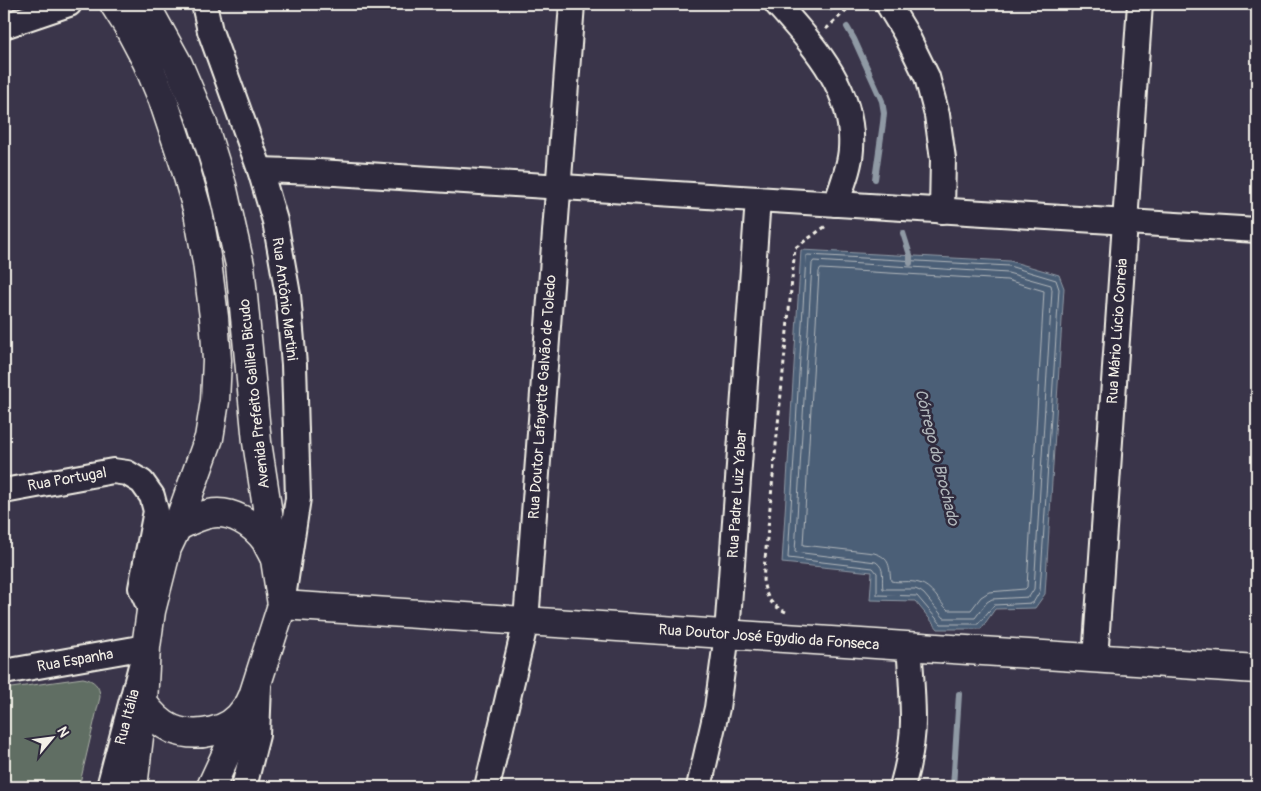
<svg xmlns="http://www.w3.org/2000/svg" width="1261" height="791" font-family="Pangolin,sans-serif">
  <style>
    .green { fill: #606e63; stroke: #aab0a6 }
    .water { fill: #4c5f77; stroke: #8f99a4 }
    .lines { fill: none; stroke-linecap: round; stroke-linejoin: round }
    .shore { stroke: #b1b7bb; stroke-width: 1 }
    .stream { stroke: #8f99a4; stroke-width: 6 }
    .street-casing { stroke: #f4f1e8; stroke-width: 28 }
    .secondary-casing { stroke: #f4f1e8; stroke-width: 31 }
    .primary-casing { stroke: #f4f1e8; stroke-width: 31 }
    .path { stroke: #f4f1e8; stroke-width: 3; stroke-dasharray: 4 4; stroke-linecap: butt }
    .street { stroke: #2f2a3d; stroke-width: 24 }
    .secondary { stroke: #2f2a3d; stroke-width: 28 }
    .primary { stroke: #2f2a3d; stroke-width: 28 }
    .labels { text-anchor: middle; stroke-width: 5; stroke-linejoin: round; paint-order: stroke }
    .street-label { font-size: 15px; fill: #f4f1e8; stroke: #2f2a3d }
    .water-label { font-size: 16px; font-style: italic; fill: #b1b7bb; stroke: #2f2a3d }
  </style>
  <rect width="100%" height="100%" fill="#3a354a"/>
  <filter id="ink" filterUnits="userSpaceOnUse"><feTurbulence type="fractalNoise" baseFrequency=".02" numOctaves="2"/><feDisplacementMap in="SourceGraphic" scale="10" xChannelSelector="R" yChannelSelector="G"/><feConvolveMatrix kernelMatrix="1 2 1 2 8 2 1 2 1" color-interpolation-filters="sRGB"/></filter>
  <g filter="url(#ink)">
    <path class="green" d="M83,678C94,680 100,686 100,697L79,787H4V689Z"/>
    <polygon class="water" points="801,250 1010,261 1059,275 1064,288 1045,594 1035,608 995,609 981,629 938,629 915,601 870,600 872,572 782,563"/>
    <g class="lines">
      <g class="shore">
        <polygon points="808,255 1009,266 1056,280 1059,289 1040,591 1033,603 994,605 978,624 941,624 917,596 877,595 877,573 873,568 788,558 806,257"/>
        <path d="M814,261L1008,273L1051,285L1052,290L1034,589L1029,597L992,599L987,602L975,618H944L924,594L920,591L915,589H883C881,578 886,569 876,562L795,552L812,264Z"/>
        <path d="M821,269L1007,280L1044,291L1027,587L1025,589L989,592L981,597L971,610H948C939,602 932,586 919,583C910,580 900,583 891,581C889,567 891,558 874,553L803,545L819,272Z"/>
      </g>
      <g class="stream">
        <polyline points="827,4 831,8"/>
        <polyline points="847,27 854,39 882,101 884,113 883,123 875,179"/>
        <polyline points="903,233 910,255 910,263"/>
        <polyline points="953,787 959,694"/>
      </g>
      <g class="street-casing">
        <g id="street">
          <polyline points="204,4 210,31 260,170 275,221 288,295 294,365 298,498 284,591"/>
          <path d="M777,4C813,45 855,89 851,149C850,167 842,186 836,204"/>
          <polyline points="888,4 905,32 927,77 937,115 943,159 942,211"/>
          <polyline points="4,26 69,4"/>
          <polyline points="260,170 319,172 1257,230"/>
          <polyline points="4,491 113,471 127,473 142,482 152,496 156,511 141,588 151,611"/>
          <polyline points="1095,659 1140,4"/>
          <polyline points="4,672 146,647 109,787"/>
          <polyline points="244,787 257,735 259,686"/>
          <polyline points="487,787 526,621 572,4"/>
          <polyline points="699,787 717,708 727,634 758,199"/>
          <path d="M902,787C908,766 913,743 913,721C913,696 911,671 909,646"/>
        </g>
      </g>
      <g class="secondary-casing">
        <polyline id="secondary" points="282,605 1257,669"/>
      </g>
      <g class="primary-casing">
        <g id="primary">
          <polyline points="114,4 128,26 147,62 163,100 184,163 198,212 207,262 214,317 217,360 215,401 209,438 177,527 167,548 151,611 146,647 143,703 133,787"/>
          <polyline points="145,4 178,64 202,121 222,185 240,265 257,442 282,605 253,696 211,787"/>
          <path d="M177,527C187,522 198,516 209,514C231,509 254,524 266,541C268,546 271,551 273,555"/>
          <path d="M143,703C151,714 159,723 172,729C196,739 231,732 245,709"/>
        </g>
      </g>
      <g class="path">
        <polyline points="826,29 853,4"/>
        <path d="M786,612C770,605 766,597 763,580L795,248L826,226"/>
      </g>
      <use href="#street" class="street"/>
      <use href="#secondary" class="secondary"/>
      <use href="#primary" class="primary"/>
    </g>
  </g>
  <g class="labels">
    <g class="street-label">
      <text transform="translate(285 299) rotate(83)" y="5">Rua Antônio Martini</text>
      <text transform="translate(1117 331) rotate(-86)" y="5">Rua Mário Lúcio Correia</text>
      <text transform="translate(254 394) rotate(-96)" y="5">Avenida Prefeito Galileu Bicudo</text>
      <text transform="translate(542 397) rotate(-86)" y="5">Rua Doutor Lafayette Galvão de Toledo</text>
      <text transform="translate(67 479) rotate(-10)" y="5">Rua Portugal</text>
      <text transform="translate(737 494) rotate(-86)" y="5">Rua Padre Luiz Yabar</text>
      <text transform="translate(769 637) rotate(4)" y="5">Rua Doutor José Egydio da Fonseca</text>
      <text transform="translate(75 660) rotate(-10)" y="5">Rua Espanha</text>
      <text transform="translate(127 717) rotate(-75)" y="5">Rua Itália</text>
    </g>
    <g class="water-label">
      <text transform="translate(938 457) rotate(76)" y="6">Córrego do Brochado</text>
    </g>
  </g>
  <rect width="1261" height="791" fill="none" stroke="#2f2a3d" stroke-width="20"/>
  <rect x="10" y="10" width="1241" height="771" fill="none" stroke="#f4f1e8" stroke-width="2" filter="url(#ink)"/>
  <g transform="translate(52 738) rotate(61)" stroke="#2f2a3d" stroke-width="4" paint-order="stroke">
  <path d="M0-4L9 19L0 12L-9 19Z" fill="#f4f1e8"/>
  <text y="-8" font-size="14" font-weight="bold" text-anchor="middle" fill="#f4f1e8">N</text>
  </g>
</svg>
